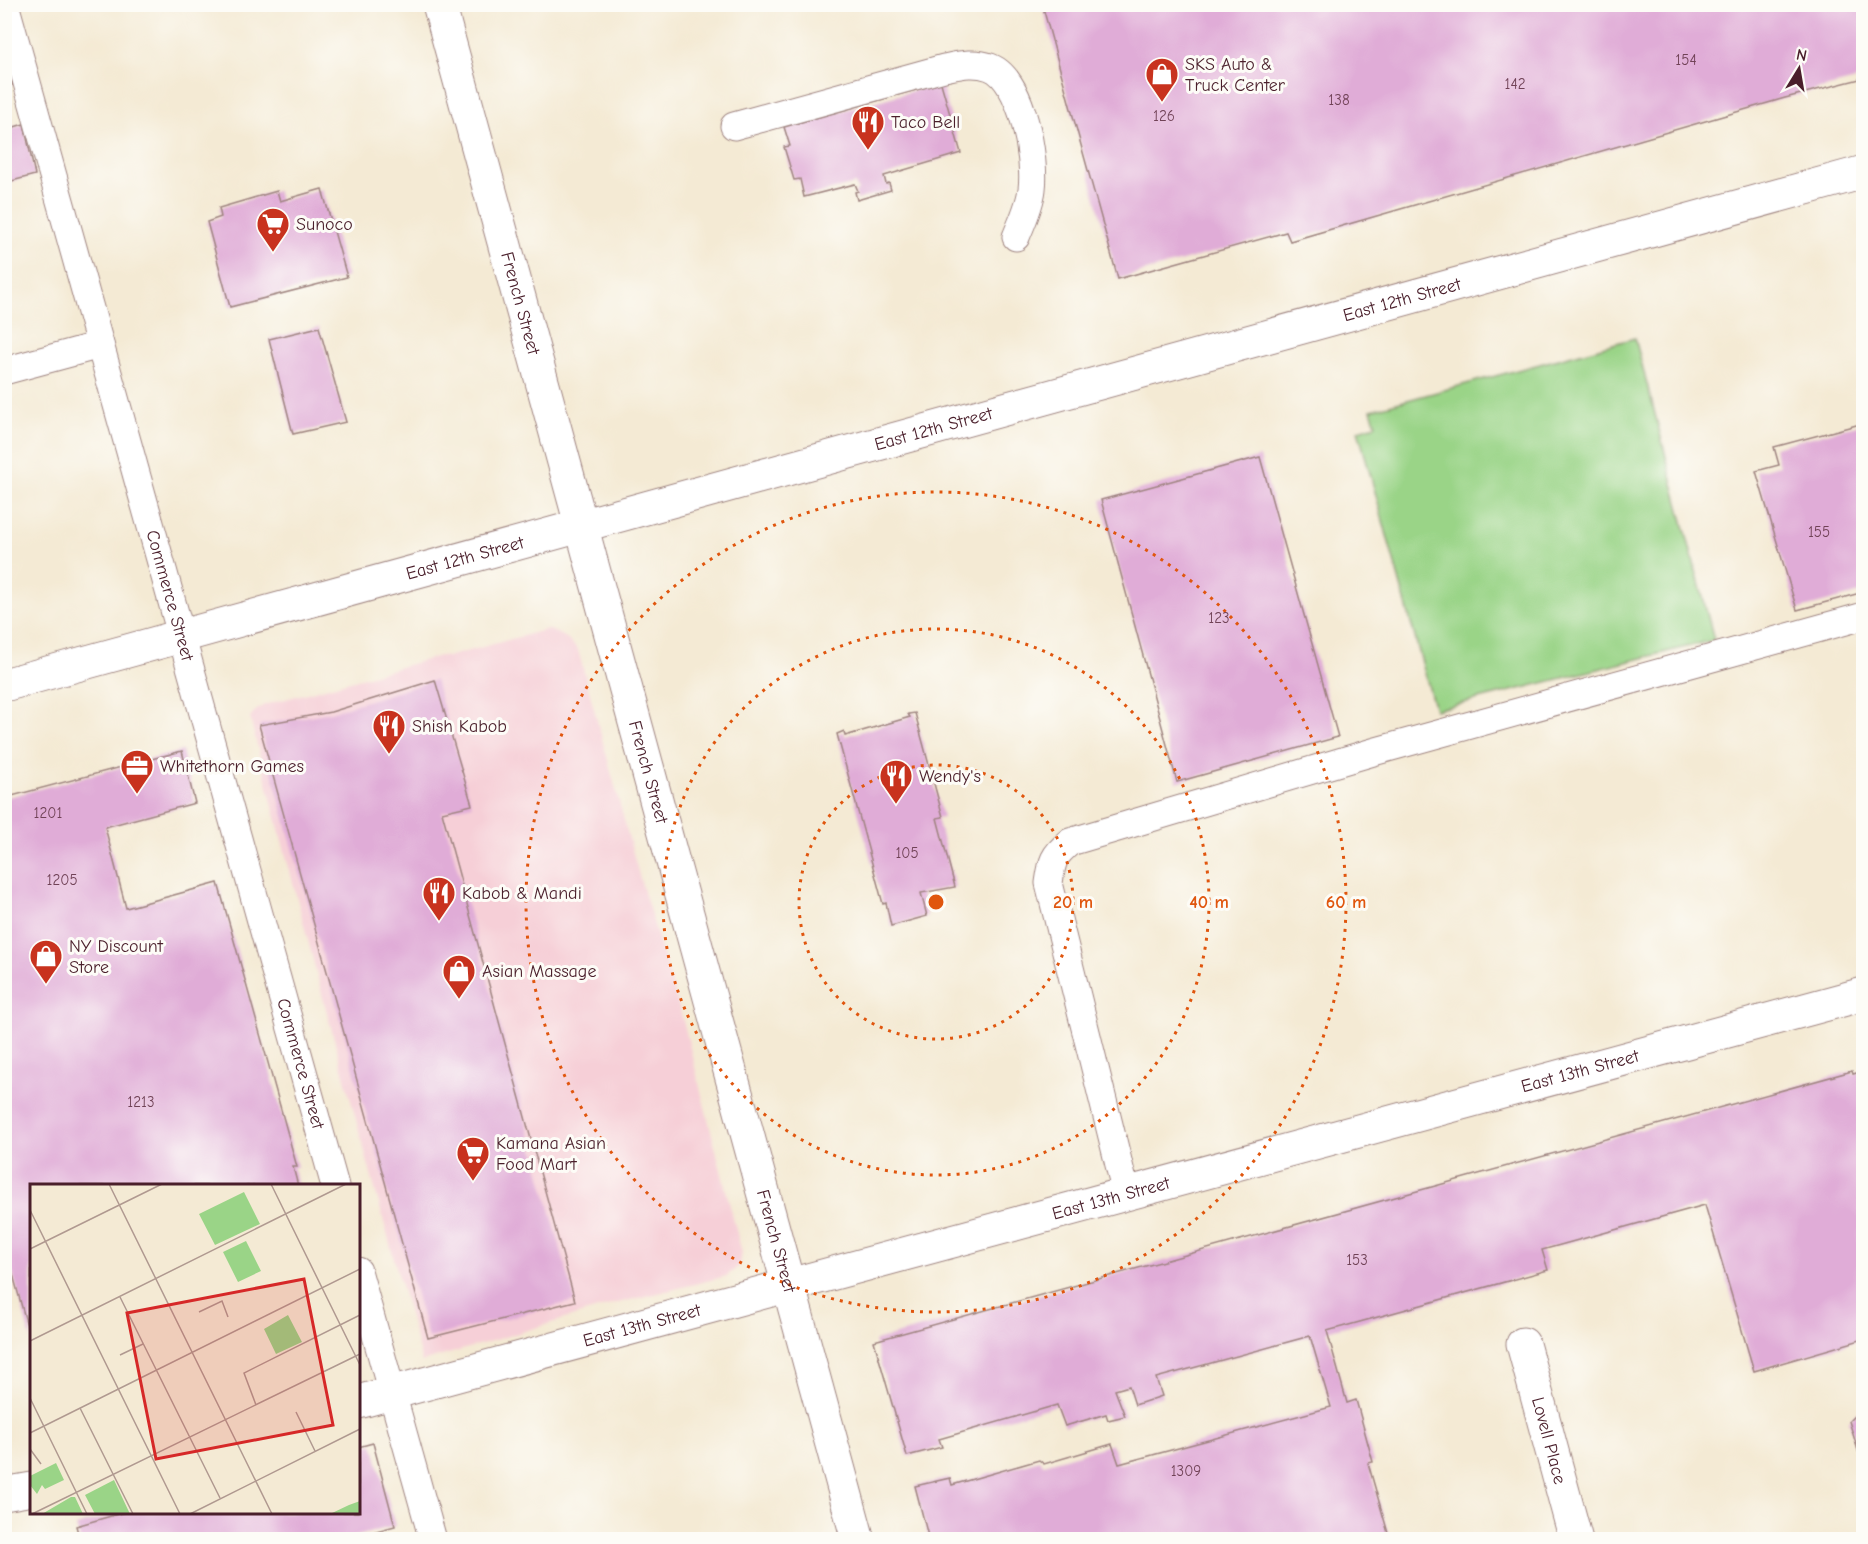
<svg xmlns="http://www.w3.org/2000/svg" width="1868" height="1544" font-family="'Comic Neue',sans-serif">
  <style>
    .built { fill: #f6cfd7 }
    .green { fill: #9ad487; stroke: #727a59; stroke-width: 1.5 }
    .building { fill: #e0acd7 }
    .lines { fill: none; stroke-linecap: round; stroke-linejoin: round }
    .lane-casing { stroke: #9f8480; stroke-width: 29 }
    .street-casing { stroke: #9f8480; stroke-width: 35 }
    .secondary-casing { stroke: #9f8480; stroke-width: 35 }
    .primary-casing { stroke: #9f8480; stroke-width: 35 }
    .lane { stroke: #fff; stroke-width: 27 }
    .street { stroke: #fff; stroke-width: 33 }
    .secondary { stroke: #fff; stroke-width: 33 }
    .primary { stroke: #fff; stroke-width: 33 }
    .ring { fill: none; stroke: #e0560e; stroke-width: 3; stroke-dasharray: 3 6 }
    .labels { text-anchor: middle; stroke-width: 6; stroke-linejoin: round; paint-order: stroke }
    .number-label { font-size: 15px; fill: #704256 }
    .poi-label { font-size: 18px; fill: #4a1f2b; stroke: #fdfcf7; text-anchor: start }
    .street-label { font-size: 18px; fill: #4a1f2b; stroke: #fdfcf7 }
    .inset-road { fill: none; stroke: #b09990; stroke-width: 1.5 }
    .view { fill: #d62828; fill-opacity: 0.15; stroke: #d62828; stroke-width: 3 }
    .inset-edge { fill: none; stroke: #4a1f2b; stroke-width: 3 }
    .centre { fill: #e0560e; stroke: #fdfcf7; stroke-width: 3 }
    .ring-label { font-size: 18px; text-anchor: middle; font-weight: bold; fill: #e0560e; stroke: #fdfcf7; stroke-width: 6; stroke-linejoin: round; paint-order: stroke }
  </style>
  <rect width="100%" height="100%" fill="#fdfcf7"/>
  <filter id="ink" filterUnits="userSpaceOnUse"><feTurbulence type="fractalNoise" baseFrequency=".0167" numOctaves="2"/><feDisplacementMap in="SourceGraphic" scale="12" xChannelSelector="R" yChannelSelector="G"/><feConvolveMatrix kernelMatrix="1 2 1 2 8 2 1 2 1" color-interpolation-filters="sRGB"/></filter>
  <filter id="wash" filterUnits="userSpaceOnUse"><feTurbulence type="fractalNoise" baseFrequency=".008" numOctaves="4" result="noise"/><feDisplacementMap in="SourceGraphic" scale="24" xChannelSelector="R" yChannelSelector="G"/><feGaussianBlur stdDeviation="1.35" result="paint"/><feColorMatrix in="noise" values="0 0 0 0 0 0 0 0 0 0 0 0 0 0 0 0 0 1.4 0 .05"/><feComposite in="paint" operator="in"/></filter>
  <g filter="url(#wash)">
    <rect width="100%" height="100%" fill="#f4ead4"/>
    <polygon class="built" points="548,629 565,637 578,650 639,875 684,1024 742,1253 740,1265 727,1276 614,1304 422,1362 323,998 250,718 253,713 264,705 440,656 447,657"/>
    <polygon class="green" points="1635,338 1714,640 1435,710 1358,430 1376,425 1371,410"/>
    <g id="blocks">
      <g class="building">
        <polygon points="1042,4 1864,4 1864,78 1785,98 1290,241 1286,232 1118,279"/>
        <polygon points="4,62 12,85 4,87"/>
        <polygon points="941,83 961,153 884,176 886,184 889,183 891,190 857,200 855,192 858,191 855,184 804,197 800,179 794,180 784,147 790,146 784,127"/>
        <polygon points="24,124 35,175 4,183 4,130"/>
        <polygon points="322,189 347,277 230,307 207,222 221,217 219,208 277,191 280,201"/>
        <polygon points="319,327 346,422 293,434 269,339"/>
        <polygon points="1864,423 1864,592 1797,610 1756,471 1779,465 1774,447"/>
        <polygon points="1260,457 1338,737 1177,782 1101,500"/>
        <polygon points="435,680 472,805 442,812 575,1301 428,1338 259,725 331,712"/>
        <polygon points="915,713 943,817 937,818 955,887 921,893 927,916 891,926 886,903 883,904 837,734 844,731 845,736 910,717 908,714"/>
        <polygon points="182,751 195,803 105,827 126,908 218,883 297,1167 293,1167 298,1186 32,1186 31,1340 4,1242 4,798"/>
        <polygon points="1852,1071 1853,1074 1864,1071 1864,1339 1754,1371 1705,1205 1542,1250 1548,1270 1327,1331 1347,1403 1356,1400 1373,1462 1368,1463 1390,1540 929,1540 915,1486 950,1478 952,1485 1039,1460 1044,1464 1112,1444 1119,1464 1331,1407 1310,1336 1156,1378 1162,1396 1135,1405 1129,1386 1115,1390 1125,1416 1108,1420 1106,1414 1065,1426 1057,1405 939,1439 942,1447 907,1456 874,1341"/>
        <polygon points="1864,1406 1864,1467 1863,1467 1849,1421"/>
        <polygon points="373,1443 395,1526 343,1540 80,1540 76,1526 125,1512 358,1512 358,1447"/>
      </g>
    </g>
  </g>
  <g filter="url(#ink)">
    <use href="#blocks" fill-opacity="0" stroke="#9f8480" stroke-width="1.5"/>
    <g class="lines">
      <g class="lane-casing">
        <g id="lane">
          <path id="s1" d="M5,4L335,1186"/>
          <path d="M734,126L944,68C959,65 974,61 990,67C1022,79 1036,158 1032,189C1030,206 1022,222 1016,237"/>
          <polyline points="4,371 100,345"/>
          <path d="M1126,1193L1049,883C1052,861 1053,856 1070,842L1373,752L1864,616"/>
          <polyline points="358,1271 433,1540"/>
        </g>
      </g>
      <g class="street-casing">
        <g id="street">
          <path id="s2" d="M1523,1344L1576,1540"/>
          <path id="s3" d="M358,1402L1864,994"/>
          <polyline points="4,1494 32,1489"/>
        </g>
      </g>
      <g class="secondary-casing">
        <g id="secondary">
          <path id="s4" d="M439,4L858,1540"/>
        </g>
      </g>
      <g class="primary-casing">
        <g id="primary">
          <path id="s5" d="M4,685L1864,172"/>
        </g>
      </g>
      <use href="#lane" class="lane"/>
      <use href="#street" class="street"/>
      <use href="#secondary" class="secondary"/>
      <use href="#primary" class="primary"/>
    </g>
  </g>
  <g class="ring">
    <circle cx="936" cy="902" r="137"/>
    <circle cx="936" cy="902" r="273"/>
    <circle cx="936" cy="902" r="410"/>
  </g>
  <defs>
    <g id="shop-pin" transform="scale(1.725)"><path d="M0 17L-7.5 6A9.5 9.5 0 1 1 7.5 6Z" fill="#c8321e" stroke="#fdfcf7"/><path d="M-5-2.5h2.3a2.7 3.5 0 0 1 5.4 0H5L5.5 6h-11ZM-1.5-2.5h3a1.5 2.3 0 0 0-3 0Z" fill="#fff"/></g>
    <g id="restaurant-pin" transform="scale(1.725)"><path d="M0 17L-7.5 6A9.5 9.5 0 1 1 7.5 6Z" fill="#c8321e" stroke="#fdfcf7"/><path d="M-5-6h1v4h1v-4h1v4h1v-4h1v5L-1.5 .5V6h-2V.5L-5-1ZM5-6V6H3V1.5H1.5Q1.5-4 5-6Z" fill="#fff"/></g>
    <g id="supermarket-pin" transform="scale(1.725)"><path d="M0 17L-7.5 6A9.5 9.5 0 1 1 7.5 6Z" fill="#c8321e" stroke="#fdfcf7"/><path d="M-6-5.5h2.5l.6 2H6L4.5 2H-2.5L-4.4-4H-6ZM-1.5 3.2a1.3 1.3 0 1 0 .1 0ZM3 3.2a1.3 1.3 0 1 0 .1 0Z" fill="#fff"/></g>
    <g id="office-pin" transform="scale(1.725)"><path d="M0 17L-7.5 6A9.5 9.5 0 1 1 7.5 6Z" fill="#c8321e" stroke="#fdfcf7"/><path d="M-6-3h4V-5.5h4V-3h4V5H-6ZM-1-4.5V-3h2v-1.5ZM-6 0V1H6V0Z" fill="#fff"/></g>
  </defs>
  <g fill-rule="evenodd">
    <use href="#shop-pin" x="1162" y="74"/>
    <use href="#restaurant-pin" x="868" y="122"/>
    <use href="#supermarket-pin" x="273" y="224"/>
    <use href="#restaurant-pin" x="389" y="726"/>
    <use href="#office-pin" x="137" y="766"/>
    <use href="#restaurant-pin" x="896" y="776"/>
    <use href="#restaurant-pin" x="439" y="893"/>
    <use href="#shop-pin" x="46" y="956"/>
    <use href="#shop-pin" x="459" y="971"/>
    <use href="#supermarket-pin" x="473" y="1153"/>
  </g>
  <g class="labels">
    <g class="number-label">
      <text x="1686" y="65">154</text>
      <text x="1515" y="89">142</text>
      <text x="1339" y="105">138</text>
      <text x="1164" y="121">126</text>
      <text x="1819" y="537">155</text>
      <text x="1219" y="623">123</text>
      <text x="48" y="818">1201</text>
      <text x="907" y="858">105</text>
      <text x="62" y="885">1205</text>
      <text x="141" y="1107">1213</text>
      <text x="1357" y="1265">153</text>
      <text x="1186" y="1476">1309</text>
    </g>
    <g class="poi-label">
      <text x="1185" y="70">SKS Auto &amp;<tspan x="1185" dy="21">Truck Center</tspan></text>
      <text x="891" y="128">Taco Bell</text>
      <text x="296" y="230">Sunoco</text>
      <text x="412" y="732">Shish Kabob</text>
      <text x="160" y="772">Whitethorn Games</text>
      <text x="919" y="782">Wendy's</text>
      <text x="462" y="899">Kabob &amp; Mandi</text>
      <text x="69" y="952">NY Discount<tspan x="69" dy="21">Store</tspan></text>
      <text x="482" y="977">Asian Massage</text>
      <text x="496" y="1149">Kamana Asian<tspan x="496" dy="21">Food Mart</tspan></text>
    </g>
    <g class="street-label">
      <text dy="6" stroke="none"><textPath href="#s5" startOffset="1450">East 12th Street</textPath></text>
      <text dy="6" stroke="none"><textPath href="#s4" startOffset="310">French Street</textPath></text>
      <text dy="6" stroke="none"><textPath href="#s5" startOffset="964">East 12th Street</textPath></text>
      <text dy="6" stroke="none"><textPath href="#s5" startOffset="478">East 12th Street</textPath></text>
      <text dy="6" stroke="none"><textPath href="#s1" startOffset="614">Commerce Street</textPath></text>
      <text dy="6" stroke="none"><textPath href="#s4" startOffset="796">French Street</textPath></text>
      <text dy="6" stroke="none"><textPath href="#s1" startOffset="1100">Commerce Street</textPath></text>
      <text dy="6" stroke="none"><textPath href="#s3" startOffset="1266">East 13th Street</textPath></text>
      <text dy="6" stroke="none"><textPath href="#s3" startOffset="780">East 13th Street</textPath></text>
      <text dy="6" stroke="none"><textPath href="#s4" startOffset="1282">French Street</textPath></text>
      <text dy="6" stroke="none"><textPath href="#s3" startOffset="294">East 13th Street</textPath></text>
      <text dy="6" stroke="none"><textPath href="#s2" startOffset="100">Lovell Place</textPath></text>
    </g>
  </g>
  <g transform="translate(30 1184)">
    <rect width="330" height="330" fill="#f4ead4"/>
    <path d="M214,8L230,40L185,61L169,30ZM216,57L231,87L208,98L193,68ZM258,131L272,158L246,170L234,145ZM26,279L34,296L15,305L12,301L7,310L0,301V292ZM84,296L100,330H65L55,311ZM41,313H45L53,330H12ZM330,317V330H300L319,321Z" fill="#9ad487"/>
    <path class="inset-road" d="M79,0L242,330M241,0L330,181M0,26L150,330M0,65L132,0M90,113L190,314M169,128L192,117L198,133M0,157L316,0M90,171L113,160M0,214L57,330M226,221L214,189L330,131M50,224L103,330M266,228L285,267M0,249L330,85M0,265L11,280M2,330L330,170M160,330L330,245"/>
    <path class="view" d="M274,95L303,241L126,275L97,129Z"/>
    <rect width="330" height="330" class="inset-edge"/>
  </g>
  <circle cx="936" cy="902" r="9" class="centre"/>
  <g class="ring-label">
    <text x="1073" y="908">20 m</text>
    <text x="1209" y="908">40 m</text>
    <text x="1346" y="908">60 m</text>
  </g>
  <rect width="1868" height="1544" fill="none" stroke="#fdfcf7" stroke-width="24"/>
  <g transform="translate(1799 69) rotate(11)" stroke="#fdfcf7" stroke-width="4.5" paint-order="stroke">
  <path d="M0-4.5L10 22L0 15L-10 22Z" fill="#4a1f2b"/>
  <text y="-9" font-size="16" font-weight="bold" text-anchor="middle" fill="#4a1f2b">N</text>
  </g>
</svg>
